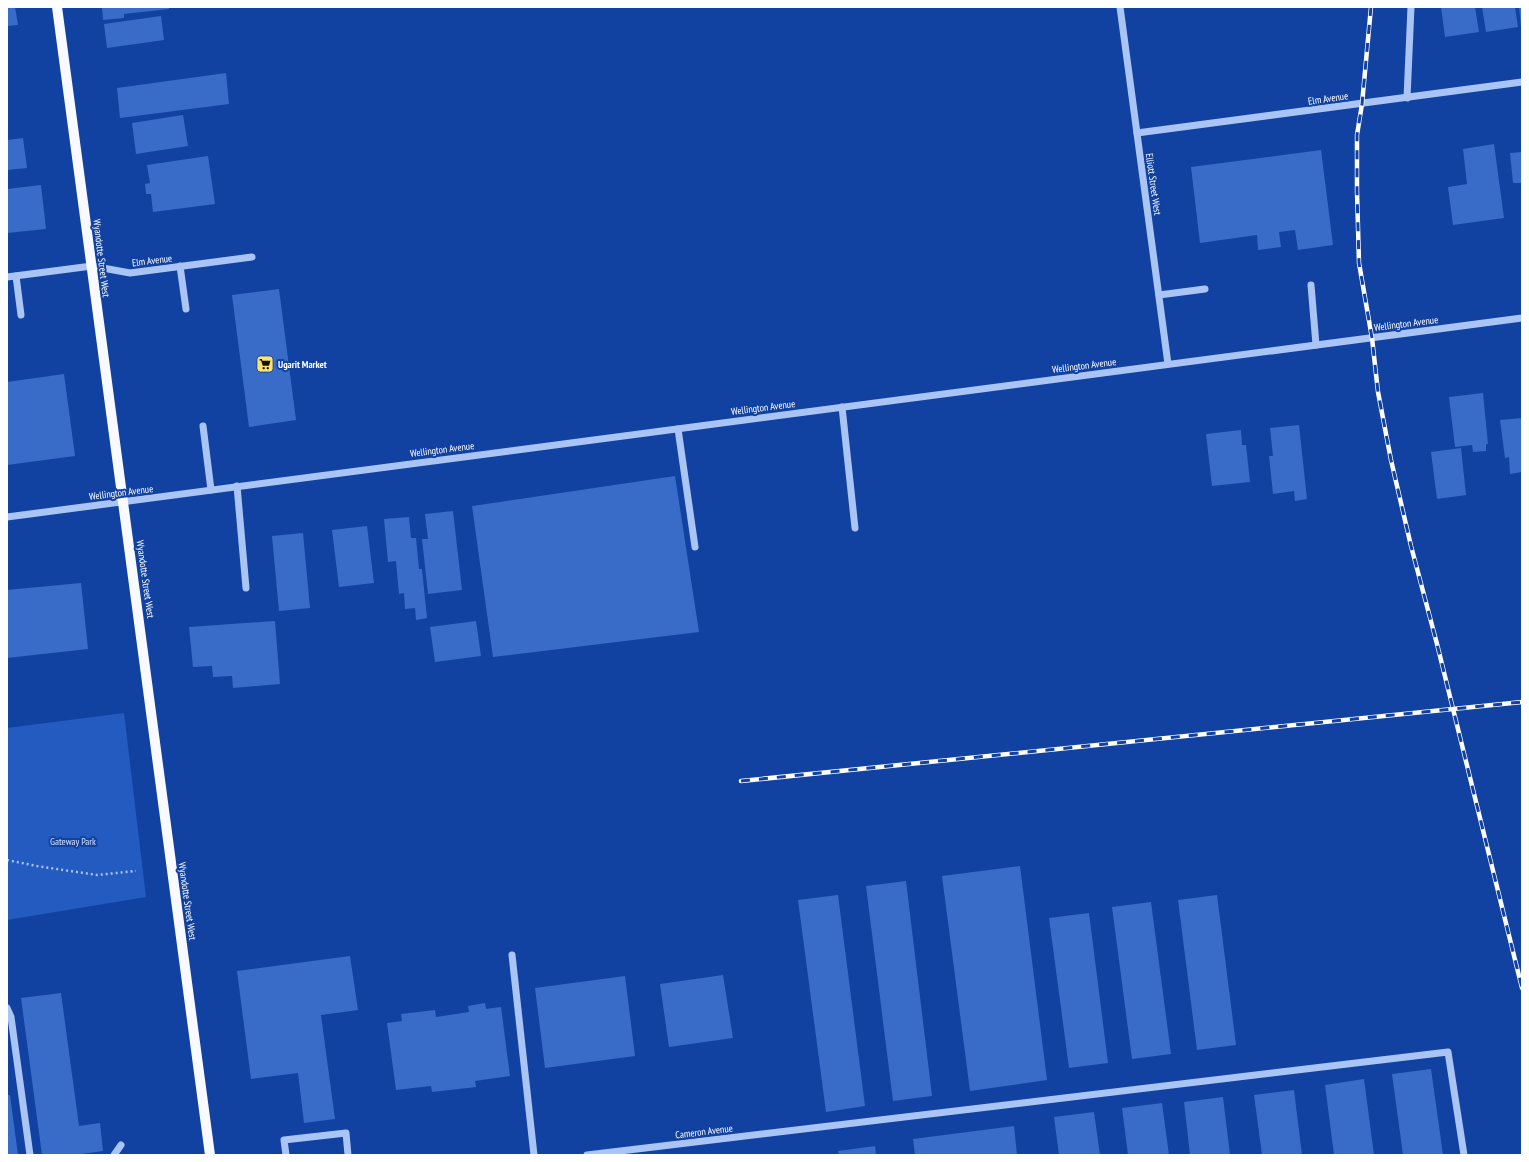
<svg xmlns="http://www.w3.org/2000/svg" width="1529" height="1162" font-family="'PT Sans Narrow',sans-serif">
  <style>
    .green { fill: #235bc0 }
    .building { fill: #396bc8 }
    .lines { fill: none; stroke-linecap: round; stroke-linejoin: round }
    .path { stroke: #aac5f5; stroke-width: 2.5; stroke-dasharray: 2 3; stroke-linecap: butt }
    .minor { stroke: #aac5f5; stroke-width: 7 }
    .major { stroke: #f8faff; stroke-width: 10 }
    .rail-casing { stroke: #fff; stroke-width: 4.5 }
    .rail { stroke: #1142a1; stroke-width: 3; stroke-dasharray: 9; stroke-linecap: butt }
    .labels { text-anchor: middle; stroke-width: 4; stroke-linejoin: round; paint-order: stroke }
    .street-label { font-size: 10px; fill: #fff; stroke: #1142a1 }
    .poi-label { font-size: 10px; font-weight: bold; fill: #fff; stroke: #1142a1; text-anchor: start }
    .park-label { font-size: 10px; fill: #d3e2fe; stroke: #1142a1 }
  </style>
  <rect width="100%" height="100%" fill="#1142a1"/>
  <polygon class="green" points="124,713 146,897 7,920 7,728"/>
  <g class="building">
    <polygon points="7,7 15,7 18,25 7,26"/>
    <polygon points="102,7 169,7 169,9 124,14 124,18 103,20"/>
    <polygon points="1441,7 1475,7 1479,32 1445,37"/>
    <polygon points="1482,7 1515,7 1518,27 1486,32"/>
    <polygon points="1519,7 1522,7 1522,27 1521,27"/>
    <polygon points="161,16 164,40 107,48 104,24"/>
    <polygon points="226,73 229,104 120,118 117,88"/>
    <polygon points="183,115 188,146 136,154 132,123"/>
    <polygon points="23,138 27,168 7,170 7,140"/>
    <polygon points="1494,144 1504,218 1453,225 1448,187 1467,184 1463,149"/>
    <polygon points="1321,150 1333,245 1298,250 1295,230 1279,232 1281,247 1258,250 1257,235 1200,243 1191,167"/>
    <polygon points="1522,152 1522,183 1513,183 1510,153"/>
    <polygon points="208,156 215,204 153,212 151,194 146,194 145,184 150,183 147,165"/>
    <polygon points="41,185 46,229 7,233 7,189"/>
    <polygon points="279,289 296,420 249,427 232,295"/>
    <polygon points="64,374 75,456 7,465 7,382"/>
    <polygon points="1483,393 1488,444 1486,444 1486,451 1473,452 1472,445 1455,447 1449,397"/>
    <polygon points="1522,418 1522,472 1510,474 1509,457 1505,458 1500,420"/>
    <polygon points="1299,425 1307,499 1295,501 1294,491 1273,494 1269,456 1273,456 1270,428"/>
    <polygon points="1241,430 1242,445 1246,445 1250,482 1212,486 1206,434"/>
    <polygon points="1461,448 1466,495 1437,499 1431,452"/>
    <polygon points="675,476 699,632 493,657 472,506"/>
    <polygon points="453,511 462,590 428,594 422,539 428,539 425,514"/>
    <polygon points="409,517 411,538 416,538 419,569 422,569 427,618 416,620 415,608 405,609 404,593 399,594 396,561 388,562 384,519"/>
    <polygon points="367,526 374,583 339,587 332,530"/>
    <polygon points="303,533 310,608 279,611 272,536"/>
    <polygon points="81,583 88,649 7,658 7,590"/>
    <polygon points="275,621 280,684 233,688 232,676 213,677 212,666 193,667 189,627"/>
    <polygon points="476,621 481,656 435,662 430,627"/>
    <polygon points="1020,866 1047,1080 970,1091 942,876"/>
    <polygon points="906,881 932,1096 893,1101 866,886"/>
    <polygon points="838,895 865,1106 826,1112 798,900"/>
    <polygon points="1217,895 1236,1045 1197,1050 1178,900"/>
    <polygon points="1151,902 1171,1054 1132,1059 1112,907"/>
    <polygon points="1089,913 1108,1063 1069,1068 1049,918"/>
    <polygon points="350,956 358,1010 321,1015 335,1119 304,1123 298,1073 251,1079 237,971"/>
    <polygon points="723,975 733,1038 669,1047 660,984"/>
    <polygon points="625,976 635,1056 545,1068 535,988"/>
    <polygon points="61,993 79,1126 100,1123 103,1151 74,1155 42,1155 21,998"/>
    <polygon points="485,1003 486,1009 501,1007 510,1076 475,1081 476,1087 432,1092 431,1086 396,1090 387,1023 402,1021 401,1014 435,1010 436,1017 469,1012 468,1006"/>
    <polygon points="1431,1069 1443,1155 1403,1155 1392,1074"/>
    <polygon points="1364,1079 1374,1155 1334,1155 1325,1085"/>
    <polygon points="1294,1090 1302,1155 1262,1155 1254,1095"/>
    <polygon points="7,1095 10,1095 18,1155 7,1155"/>
    <polygon points="1223,1097 1230,1155 1190,1155 1184,1102"/>
    <polygon points="1162,1103 1169,1155 1128,1155 1122,1108"/>
    <polygon points="1094,1112 1100,1155 1059,1155 1054,1117"/>
    <polygon points="1014,1126 1017,1155 915,1155 913,1139"/>
    <polygon points="875,1146 876,1155 839,1155 838,1151"/>
  </g>
  <g class="lines">
    <polyline class="path" points="7,860 37,866 97,875 136,871"/>
    <g class="minor">
      <polyline points="1120,7 1168,364"/>
      <polyline points="1407,98 1411,7"/>
      <polyline points="1137,133 1522,82"/>
      <polyline points="180,266 186,309"/>
      <polyline points="16,276 21,315"/>
      <polyline points="7,277 92,266 130,273 252,257"/>
      <polyline points="1311,285 1316,345"/>
      <polyline points="1159,295 1205,289"/>
      <polyline points="842,407 855,528"/>
      <polyline points="203,426 211,490"/>
      <polyline points="678,429 695,547"/>
      <polyline points="237,486 246,588"/>
      <polyline points="7,517 1522,318"/>
      <polyline points="512,955 534,1155"/>
      <polyline points="7,1008 11,1017 30,1155"/>
      <polyline points="114,1155 121,1145"/>
      <polyline points="286,1155 284,1140 346,1133 348,1155"/>
      <polyline points="587,1155 1448,1052 1464,1155"/>
    </g>
    <polyline class="major" points="57,7 210,1155"/>
    <g class="rail-casing">
      <g id="rail">
        <polyline points="1371,7 1362,104 1357,135 1357,191 1359,263 1372,338 1378,392 1391,460 1411,546 1437,644 1522,988"/>
        <polyline points="741,781 1522,702"/>
      </g>
    </g>
    <use href="#rail" class="rail"/>
  </g>
  <defs>
    <g id="supermarket-square" transform="scale(0.9)"><rect x="-9" y="-9" width="18" height="18" rx="4" fill="#ffe36e" stroke="#1142a1"/><path d="M-6-5.5h2.5l.6 2H6L4.5 2H-2.5L-4.4-4H-6ZM-1.5 3.2a1.3 1.3 0 1 0 .1 0ZM3 3.2a1.3 1.3 0 1 0 .1 0Z" fill="#111"/></g>
  </defs>
  <g fill-rule="evenodd">
    <use href="#supermarket-square" x="265" y="364"/>
  </g>
  <g class="labels">
    <g class="street-label">
      <text transform="translate(1328 98) rotate(-8)" y="4">Elm Avenue</text>
      <text transform="translate(1154 184) rotate(82)" y="4">Elliott Street West</text>
      <text transform="translate(102 258) rotate(83)" y="4">Wyandotte Street West</text>
      <text transform="translate(152 260) rotate(-7)" y="4">Elm Avenue</text>
      <text transform="translate(1406 323) rotate(-7)" y="4">Wellington Avenue</text>
      <text transform="translate(1084 365) rotate(-7)" y="4">Wellington Avenue</text>
      <text transform="translate(763 407) rotate(-7)" y="4">Wellington Avenue</text>
      <text transform="translate(442 449) rotate(-7)" y="4">Wellington Avenue</text>
      <text transform="translate(121 492) rotate(-7)" y="4">Wellington Avenue</text>
      <text transform="translate(146 579) rotate(82)" y="4">Wyandotte Street West</text>
      <text transform="translate(188 901) rotate(82)" y="4">Wyandotte Street West</text>
      <text transform="translate(704 1131) rotate(-7)" y="4">Cameron Avenue</text>
    </g>
    <g class="poi-label">
      <text x="278" y="368">Ugarit Market</text>
    </g>
    <g class="park-label">
      <text x="73" y="845">Gateway Park</text>
    </g>
  </g>
  <rect width="1529" height="1162" fill="none" stroke="#ffffff" stroke-width="16"/>
</svg>
